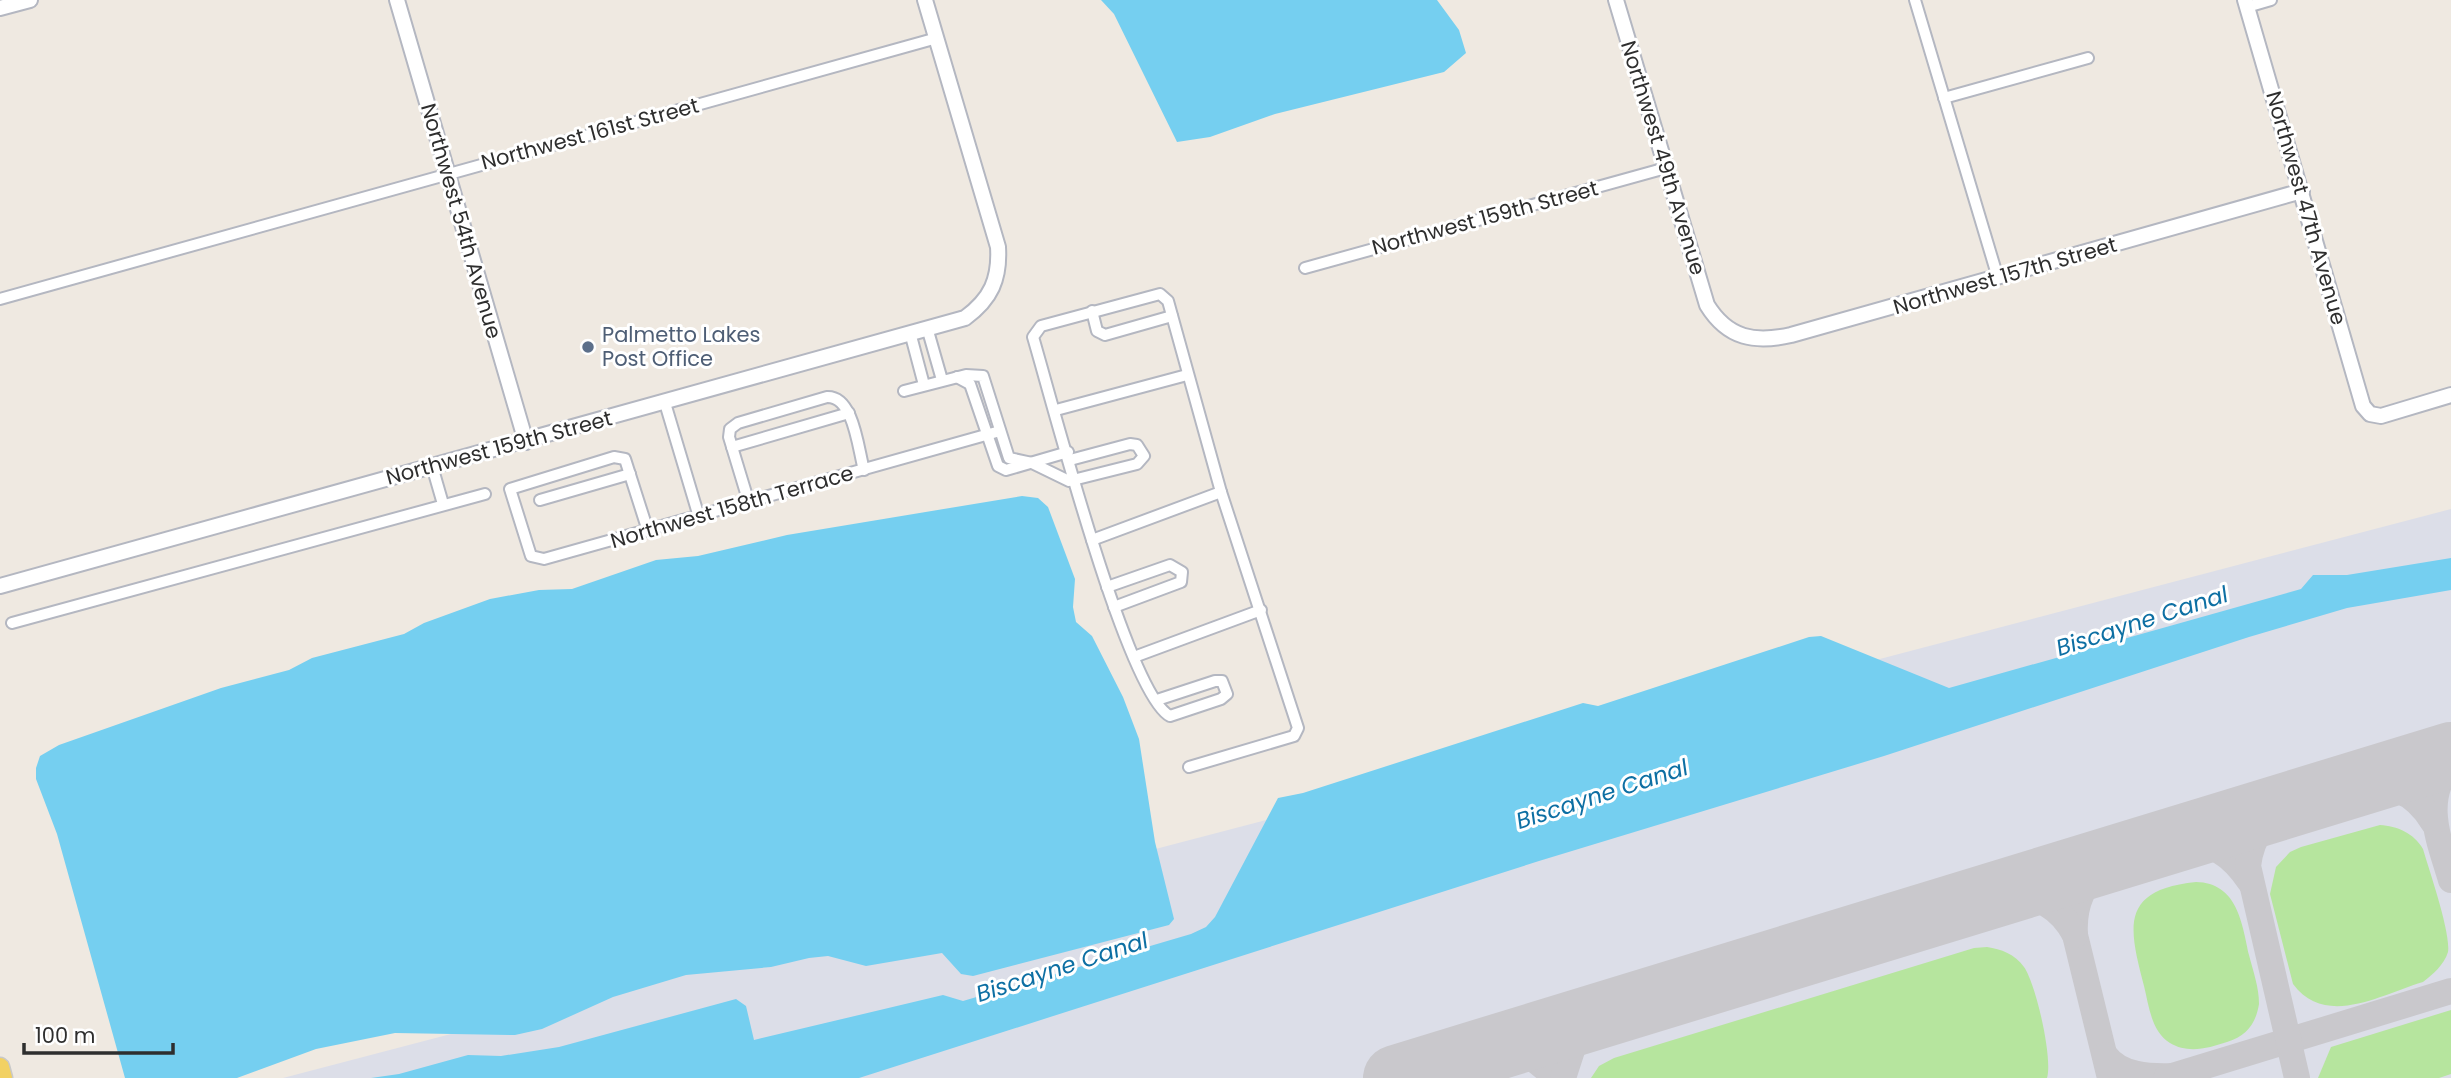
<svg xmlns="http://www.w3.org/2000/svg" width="2451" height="1078" font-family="Poppins,sans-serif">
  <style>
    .airport { fill: #dcdee8 }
    .green { fill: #b6e59e }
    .water { fill: #75cff0 }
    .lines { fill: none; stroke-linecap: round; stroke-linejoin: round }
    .taxiway { stroke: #c9c8cc; stroke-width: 26 }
    .runway { stroke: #c9c8cc; stroke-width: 66 }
    .minor-casing { stroke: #b4b7c1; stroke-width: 14 }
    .tertiary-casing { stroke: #b4b7c1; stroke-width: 18 }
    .primary-casing { stroke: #c9c9c9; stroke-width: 21 }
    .minor { stroke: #fff; stroke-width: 10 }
    .tertiary { stroke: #fff; stroke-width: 14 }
    .primary { stroke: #f2d163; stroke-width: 18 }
    .service-dot { fill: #5c6f8a; stroke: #fff; stroke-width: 2.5 }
    .labels { text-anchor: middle; stroke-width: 6; stroke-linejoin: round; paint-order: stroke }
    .street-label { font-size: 21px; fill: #2e2e2e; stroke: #fff }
    .service-label { font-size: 21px; fill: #4e5e75; stroke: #fff; text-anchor: start }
    .water-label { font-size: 23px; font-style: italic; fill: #0d6fa3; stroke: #fff }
  </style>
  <rect width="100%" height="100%" fill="#efe9e1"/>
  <polygon class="airport" points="2451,509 2451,1078 283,1078"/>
  <g class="green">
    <path d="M2380,825C2397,826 2414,833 2423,849C2429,870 2451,933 2448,952C2444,965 2433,974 2423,982C2380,995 2326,1028 2293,984L2270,894L2276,867L2290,852L2301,847Z"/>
    <path d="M2196,882C2237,883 2242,922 2249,955C2253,971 2259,987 2259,1004C2256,1023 2247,1036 2227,1042C2209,1048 2188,1054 2170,1043C2151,1031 2149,1006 2144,986C2129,928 2119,890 2196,882Z"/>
    <path d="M1987,947C2001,949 2015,954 2024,967C2036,984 2053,1059 2047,1078H1591L1599,1066L1614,1058L1974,948Z"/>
    <polygon points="2451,1010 2451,1074 2439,1078 2318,1078 2331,1047"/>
  </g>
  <g class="water">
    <polygon points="1101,0 1437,0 1459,30 1466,53 1444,72 1275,114 1210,137 1177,142 1114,14"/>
    <polygon points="1022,496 1038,498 1048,507 1075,579 1073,607 1076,622 1092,636 1123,697 1139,739 1155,842 1174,919 1169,925 973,976 961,974 942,953 866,966 828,956 809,958 771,967 686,975 613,997 542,1029 515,1035 395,1033 316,1049 237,1078 125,1078 57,834 36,779 36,768 40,756 59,745 221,688 289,670 312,658 404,634 424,623 490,599 539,590 572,589 656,560 698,556 787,535"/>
    <polygon points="2451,558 2451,590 2347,608 2249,637 1884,756 1539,861 859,1078 371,1078 399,1074 468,1055 501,1056 559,1047 736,999 746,1006 754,1040 943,995 963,1001 1191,934 1206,927 1215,917 1278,798 1303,793 1583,703 1598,706 1809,637 1821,636 1949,688 2301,589 2313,575 2347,575"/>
  </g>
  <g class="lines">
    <g class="taxiway">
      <path d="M2451,763C2421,801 2439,839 2451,880"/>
      <path d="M2351,786C2387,781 2414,790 2433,822"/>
      <path d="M2177,839C2211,842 2231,853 2250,882"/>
      <path d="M2108,860C2084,882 2073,903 2075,935L2110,1078"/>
      <path d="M2005,891C2037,896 2060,906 2075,935"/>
      <polyline points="1496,1048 1530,1056 1557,1078"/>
      <path d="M2105,1055C2120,1076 2150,1077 2174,1076"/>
      <polyline points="1563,1078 1575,1041 1599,1016"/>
      <polyline points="2166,1078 2451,991"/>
      <path d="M2297,1078L2248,866C2252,832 2268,817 2298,802"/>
    </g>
    <polyline class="runway" points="1396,1078 2451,755"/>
    <g class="minor-casing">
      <g id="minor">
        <polyline points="1915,0 1998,278"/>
        <polyline points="2247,7 2271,0"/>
        <polyline points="1944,98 2088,58"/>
        <polyline points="1305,268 1666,168"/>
        <polyline points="0,299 937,38"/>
        <polyline points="1092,311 1097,331 1105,335 1172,316"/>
        <polyline points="928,331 942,380"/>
        <polyline points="911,336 924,385"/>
        <polyline points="957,377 970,384 998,466 1006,470 1068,452"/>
        <polyline points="904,391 966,375 983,376 1009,458 1032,463 1069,481 1137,464 1144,456 1137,445 1130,444 1070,460"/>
        <polyline points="665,403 699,517"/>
        <polyline points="1056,410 1187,375"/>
        <polyline points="732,447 849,413"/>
        <polyline points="432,466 443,504"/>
        <polyline points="540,500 630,474"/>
        <path d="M749,503L729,437L730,429L738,423L827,397C854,396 858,449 864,470"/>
        <polyline points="648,531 625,459 614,457 510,489 531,556 544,559 1000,431"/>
        <polyline points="1092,540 1221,492"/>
        <polyline points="1107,587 1170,565 1182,572 1181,582 1114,607"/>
        <polyline points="12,623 485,494"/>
        <polyline points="1134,657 1261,610"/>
        <path d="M1157,700L1215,681H1222L1227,694L1221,699L1170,716C1127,694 1051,397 1033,337L1041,326L1160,294L1168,301L1221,492L1298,728L1294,736L1189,767"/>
      </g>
    </g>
    <g class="tertiary-casing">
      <g id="tertiary">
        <polyline points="397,0 526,442"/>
        <path d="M1616,0L1707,305C1728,339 1755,343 1791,335L2302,191"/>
        <polyline points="2245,0 2363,406 2370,414 2381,416 2451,395"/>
        <polyline points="0,8 30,0"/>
        <path d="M0,586L965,318C991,299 1000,279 998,247L925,0"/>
      </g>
    </g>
    <g class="primary-casing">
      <polyline id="primary" points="0,1067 3,1078"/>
    </g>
    <use href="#minor" class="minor"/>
    <use href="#tertiary" class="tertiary"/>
    <use href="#primary" class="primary"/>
  </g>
  <circle class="service-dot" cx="588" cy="347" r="7"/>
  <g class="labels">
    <g class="street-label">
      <text transform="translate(590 134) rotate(-15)" y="7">Northwest 161st Street</text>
      <text transform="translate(1663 158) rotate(73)" y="7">Northwest 49th Avenue</text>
      <text transform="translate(2306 208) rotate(74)" y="7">Northwest 47th Avenue</text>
      <text transform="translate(1485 218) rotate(-15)" y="7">Northwest 159th Street</text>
      <text transform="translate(461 221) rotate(74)" y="7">Northwest 54th Avenue</text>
      <text transform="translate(2005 276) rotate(-16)" y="7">Northwest 157th Street</text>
      <text transform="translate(499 448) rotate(-15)" y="7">Northwest 159th Street</text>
      <text transform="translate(732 507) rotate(-16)" y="7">Northwest 158th Terrace</text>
    </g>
    <g class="service-label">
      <text x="602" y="342">Palmetto Lakes<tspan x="602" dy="24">Post Office</tspan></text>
    </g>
    <g class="water-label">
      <text transform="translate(2142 621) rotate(-18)" y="8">Biscayne Canal</text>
      <text transform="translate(1602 794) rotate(-18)" y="8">Biscayne Canal</text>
      <text transform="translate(1062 967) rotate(-18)" y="8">Biscayne Canal</text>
    </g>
  </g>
  <path d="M24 1043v10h149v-10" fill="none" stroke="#2e2e2e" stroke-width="3.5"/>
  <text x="35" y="1043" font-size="21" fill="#2e2e2e" stroke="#ffffff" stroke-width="5" paint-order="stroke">100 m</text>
</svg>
